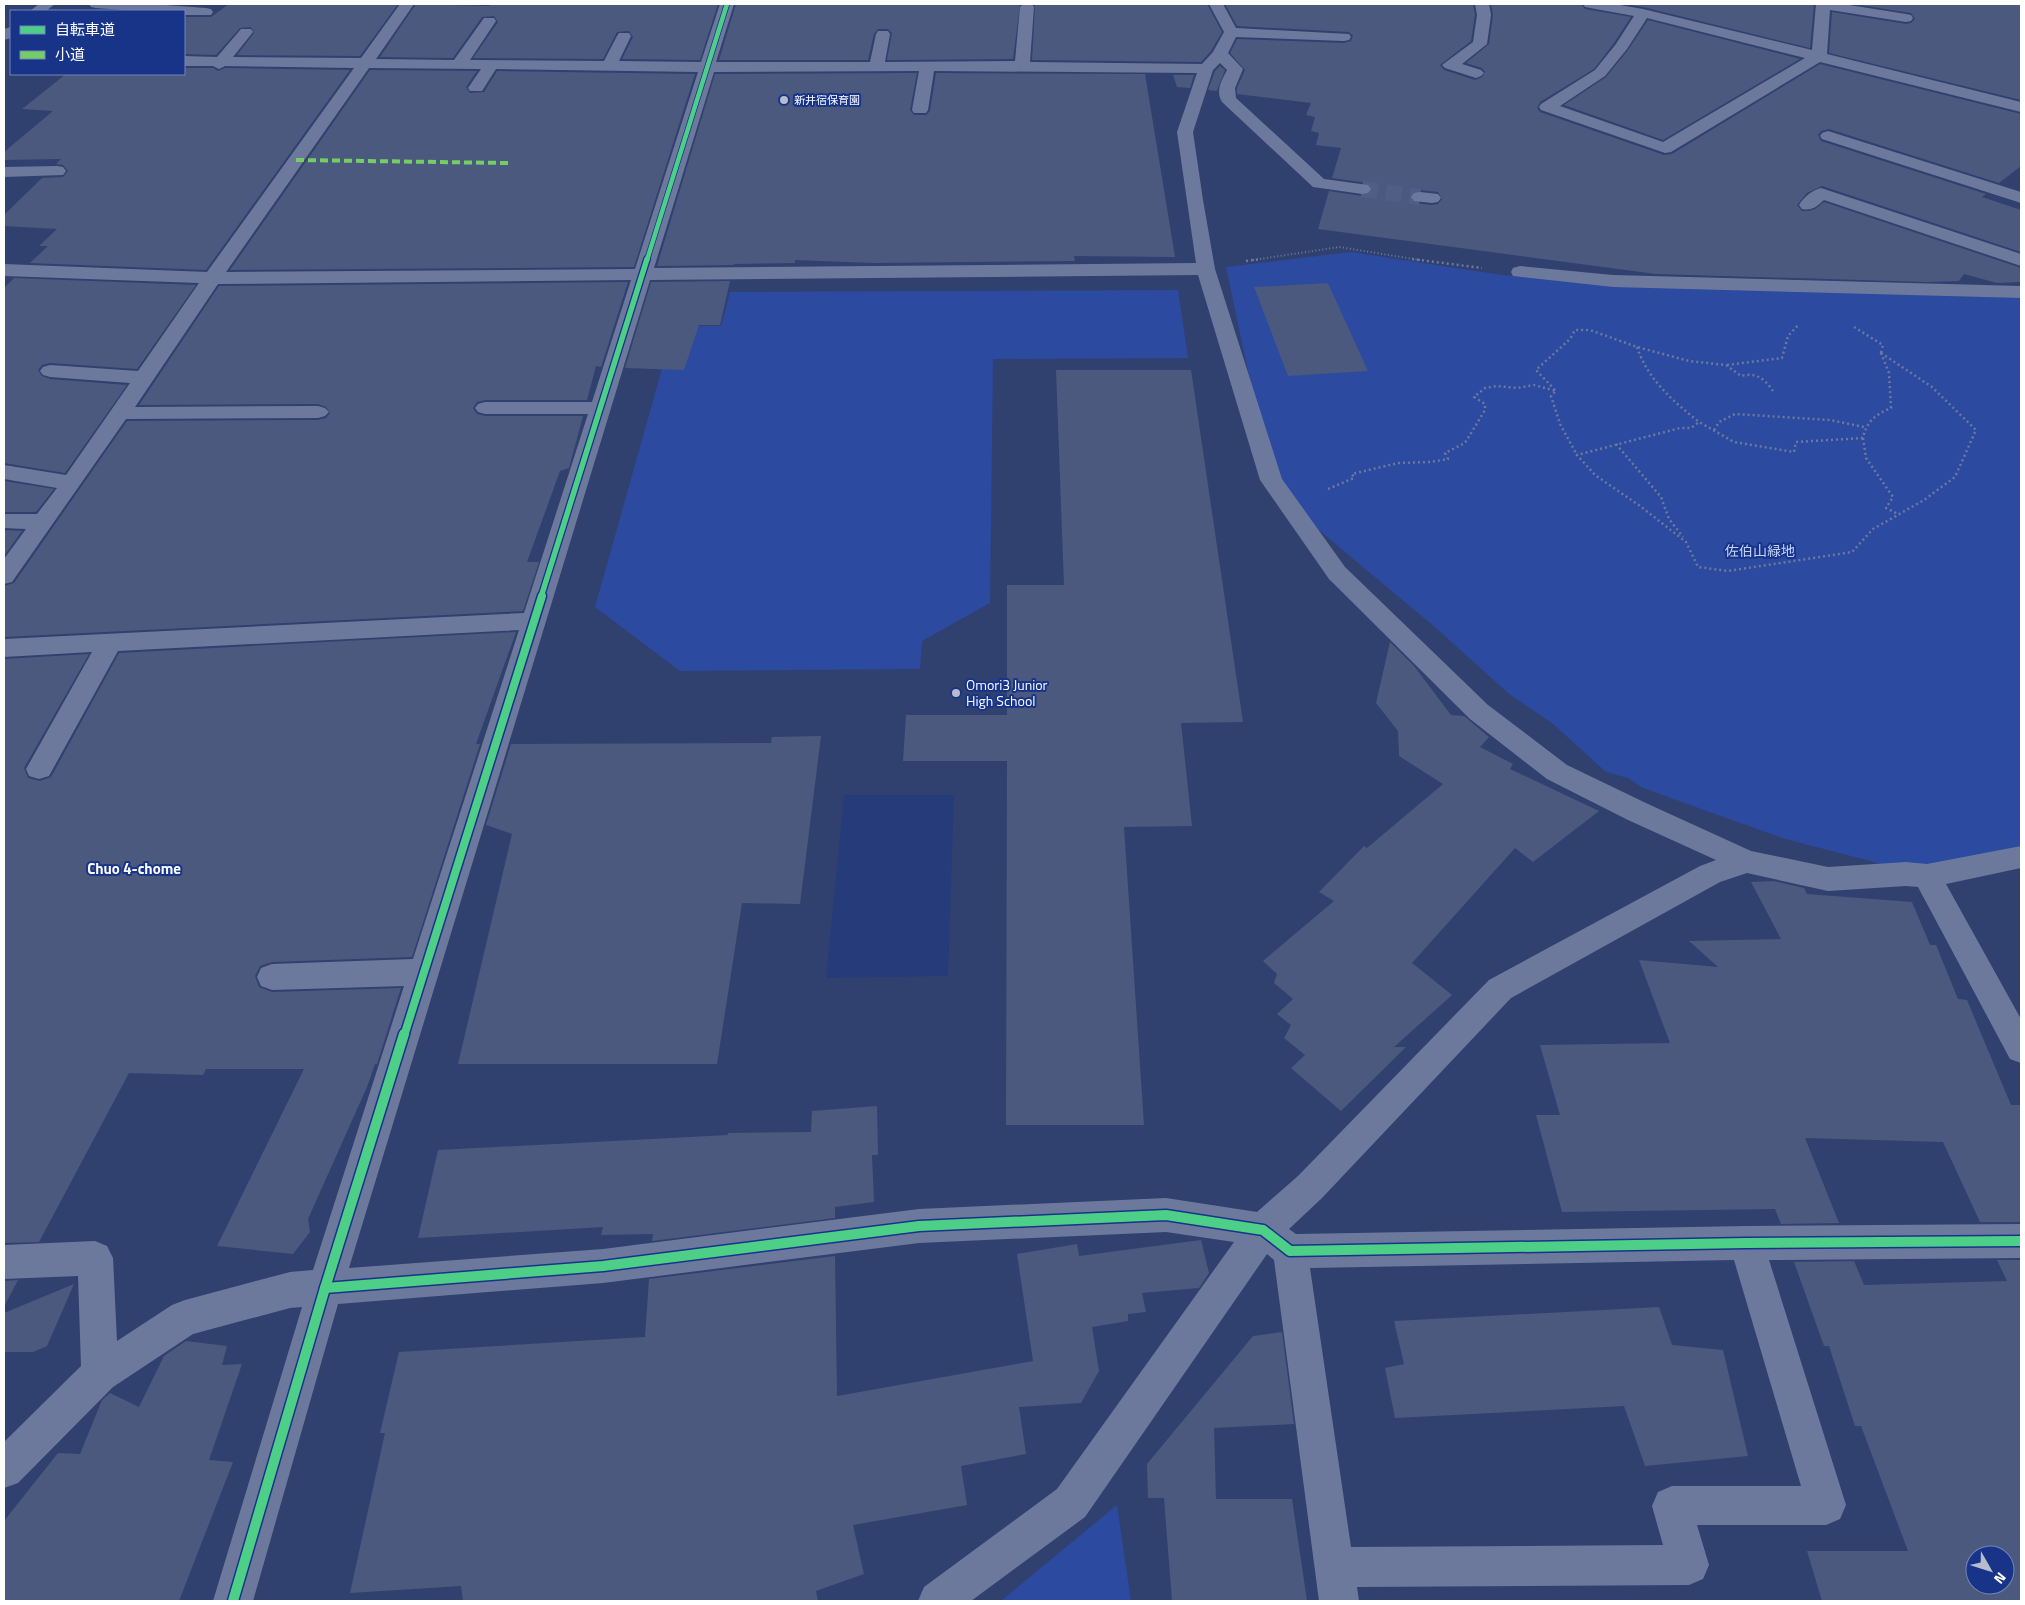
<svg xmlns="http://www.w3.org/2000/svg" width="2025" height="1605" font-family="'Titillium Web','Noto Sans JP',sans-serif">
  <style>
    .green { fill: #2b4aa0 }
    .water { fill: #263b79 }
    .building { fill: #4b597e; fill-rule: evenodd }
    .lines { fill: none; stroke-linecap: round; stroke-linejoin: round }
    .minor-tunnel { stroke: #505e85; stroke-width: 16; stroke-dasharray: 16 8; stroke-linecap: butt }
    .path-far1 { stroke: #6d799c; stroke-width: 2; stroke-dasharray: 1 2.5; stroke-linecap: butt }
    .path { stroke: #6d799c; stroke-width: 2.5; stroke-dasharray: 2 3; stroke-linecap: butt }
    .minor { fill: #6d799c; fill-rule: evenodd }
    .quiet { stroke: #74ce65; stroke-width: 4; stroke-dasharray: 8 4; stroke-linecap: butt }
    .cycleway-far3-casing { stroke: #173489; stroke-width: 6 }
    .cycleway-far2-casing { stroke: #173489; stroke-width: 8 }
    .cycleway-far1-casing { stroke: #173489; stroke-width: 11 }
    .cycleway-casing { stroke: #173489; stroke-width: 13 }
    .cycleway-far3 { stroke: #4dcf88; stroke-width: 4.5 }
    .cycleway-far2 { stroke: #4dcf88; stroke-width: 5.5 }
    .cycleway-far1 { stroke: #4dcf88; stroke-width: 8 }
    .cycleway { stroke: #4dcf88; stroke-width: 10 }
    .poi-dot { fill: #b7bccd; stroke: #173489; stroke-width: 2 }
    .labels { text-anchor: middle; stroke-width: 4; stroke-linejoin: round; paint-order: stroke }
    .far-poi-label { font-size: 11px; fill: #fff; stroke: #173489; text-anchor: start }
    .park-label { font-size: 14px; fill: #c5d3fa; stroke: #173489 }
    .poi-label { font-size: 14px; fill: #fff; stroke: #173489; text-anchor: start }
    .neighbourhood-label { font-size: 15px; font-weight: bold; fill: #fff; stroke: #173489 }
  </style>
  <rect width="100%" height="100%" fill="#31416f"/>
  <g class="green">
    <polygon points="1351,252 1502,275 1632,286 2021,298 2021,846 1927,876 1782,838 1643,788 1628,778 1606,772 1553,724 1508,693 1436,628 1290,506 1271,480 1226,267"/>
    <polygon points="1178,290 1188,358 993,359 990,603 922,641 920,669 680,671 595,607 674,326 721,326 730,292"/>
    <polygon points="1117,1505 1131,1601 1001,1601"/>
  </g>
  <polygon class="water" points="844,795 954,795 948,976 826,978"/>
  <g class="building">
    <polygon points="229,4 398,4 360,56 237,55 254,33 251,27 240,28 216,55 184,54 184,17 211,17"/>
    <polygon points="416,4 489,6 490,4 718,4 700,60 622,59 633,37 629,31 617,32 603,59 473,58 498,22 494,16 482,17 453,58 380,57"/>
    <polygon points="736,4 874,5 1020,5 1013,59 887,60 892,33 888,29 878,29 874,34 868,60 719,60"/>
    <polygon points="1038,4 1207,4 1222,32 1211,51 1201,62 1032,60 1035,5"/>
    <path d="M1225,4H1473L1475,15L1471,41L1440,65L1444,70L1475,80L1482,77L1485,72L1482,68L1466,63L1489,44L1493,15L1491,4H1581L1585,9L1631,17L1614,43L1594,69L1540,102L1537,108L1540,112L1664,155L1672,154L1820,64L2021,114V166L1999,183L1829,129L1821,131L1818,135L1821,141L1986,194L1982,197L2021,210V252L1822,186L1807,193L1797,205L1802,211H1809L1815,209L1824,202L2021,268V282L1997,283L1964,274L1959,281L1927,282L1656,274L1318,229L1329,191L1362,196L1370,194L1372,188L1368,183L1332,178L1341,148L1316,145L1319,133L1311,131L1315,117L1306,115L1311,103L1237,94V88L1245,70L1230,53L1237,39L1344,43L1351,41L1353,36L1349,32L1237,26ZM1420,190L1438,192L1442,199L1438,204L1432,205L1414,203L1410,196L1414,191Z"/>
    <polygon points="1624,4 1814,4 1810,48 1643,7"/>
    <polygon points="1853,4 2021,4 2021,100 1829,53 1832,12 1906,24 1911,23 1915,19 1911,13"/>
    <polygon points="1648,20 1800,59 1663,140 1564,105 1606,77 1628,50"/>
    <polygon points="1220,66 1225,70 1217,91 1208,90 1215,71"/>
    <polygon points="184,68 213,68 218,71 225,68 350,70 206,270 30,263 48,246 39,246 57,229 4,226 4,215 42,178 63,177 68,171 63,165 56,164 61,159 4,160 4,152 53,111 22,109 66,74 184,74"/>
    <polygon points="370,70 477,71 466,87 470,93 484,92 497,71 695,74 634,267 230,270"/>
    <polygon points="917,73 910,110 914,115 926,115 930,111 936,73 1145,74 1175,257 1074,256 1075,261 873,263 795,260 795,263 734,264 734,265 657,266 715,74"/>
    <polygon points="1173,75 1194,75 1190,88 1177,87"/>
    <polygon points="14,278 196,285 137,369 50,363 42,365 38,370 42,376 50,379 127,385 65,473 4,463 4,288"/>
    <polygon points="730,281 720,325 699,325 684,370 625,368 651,282"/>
    <polygon points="628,282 601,367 596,366 587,400 485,400 477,402 473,408 477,414 485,416 583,416 569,468 560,471 527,562 539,562 523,611 4,637 4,586 14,583 127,421 318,420 326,418 330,413 326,407 318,404 139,405 219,286"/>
    <polygon points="1328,283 1368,371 1288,376 1254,287"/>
    <polygon points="1056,370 1191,370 1243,722 1181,723 1192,826 1124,827 1144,1125 1006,1125 1007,761 903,761 906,715 1007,715 1007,585 1064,585"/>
    <polygon points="4,481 54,489 36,512 4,512"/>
    <polygon points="4,530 22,531 4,556"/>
    <polygon points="516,632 476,744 480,744 412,957 272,962 260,966 255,976 259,987 272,992 401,988 377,1064 375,1064 367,1087 308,1219 310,1232 293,1254 217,1246 304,1069 206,1069 203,1075 129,1073 39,1242 4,1243 4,659 89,654 24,768 28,778 40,781 51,777 119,653"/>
    <polygon points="1390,642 1414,666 1451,715 1464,716 1489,737 1480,747 1513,764 1510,769 1599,811 1533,862 1515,848 1412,963 1452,995 1394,1047 1406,1047 1341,1111 1291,1068 1305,1055 1284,1038 1291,1025 1277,1014 1293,999 1274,983 1277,974 1263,961 1334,901 1319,892 1364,846 1367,848 1443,784 1399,756 1398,731 1376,703"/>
    <polygon points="821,736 800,904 742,903 717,1064 458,1064 512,834 486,825 511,744 771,743 772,737"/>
    <polygon points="1774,881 1804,888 1807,894 1912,902 1930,945 1936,945 1958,999 1967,1000 2011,1105 2021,1105 2021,1222 1980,1222 1943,1142 1805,1138 1839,1223 1781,1224 1775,1209 1562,1212 1536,1115 1560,1115 1540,1045 1670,1043 1639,960 1718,967 1689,941 1781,939 1751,882"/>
    <polygon points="877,1106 878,1155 872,1155 874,1202 835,1207 835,1218 652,1241 653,1234 601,1235 603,1227 418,1238 438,1150 728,1135 728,1133 811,1132 812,1111"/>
    <polygon points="1201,1240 1209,1273 1199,1288 1142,1293 1146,1312 1128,1314 1128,1321 1092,1327 1099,1371 1081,1403 1019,1407 1026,1454 961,1466 967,1505 853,1525 864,1574 816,1591 818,1601 463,1601 461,1586 350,1593 385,1433 380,1433 399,1352 645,1337 649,1279 835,1256 837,1396 1033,1361 1017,1254 1077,1244 1079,1256"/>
    <path d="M1997,1260H2021V1601H1822L1807,1551H1908L1861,1426H1855L1829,1346H1824L1794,1262L1854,1261L1864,1285L2007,1281ZM1975,1555H2005V1585H1975Z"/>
    <polygon points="18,1280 4,1307 4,1281"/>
    <polygon points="74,1284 47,1346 33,1352 4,1352 4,1313"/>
    <polygon points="1659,1307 1672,1345 1723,1350 1748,1456 1645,1466 1624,1406 1395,1418 1385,1368 1404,1364 1394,1321"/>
    <polygon points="1282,1332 1294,1424 1214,1428 1216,1499 1292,1499 1307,1601 1172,1601 1164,1498 1148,1498 1147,1464 1253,1336"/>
    <polygon points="186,1341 227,1346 222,1365 242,1364 209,1460 233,1462 179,1601 4,1601 4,1521 58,1453 80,1454 102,1400 110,1393 139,1407 164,1356"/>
  </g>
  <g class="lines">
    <polyline class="minor-tunnel" points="1362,189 1420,197"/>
    <polyline class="path-far1" points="1253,260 1339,247 1420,260"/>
    <g class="path">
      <polyline points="1412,259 1482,268"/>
      <polyline points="1246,261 1261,259"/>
      <polyline points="1854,327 1883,345 1881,353"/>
      <path d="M1637,347C1648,380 1673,401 1699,422"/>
      <path d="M1881,353L1932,387L1976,430L1955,477L1924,500L1873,529L1852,552L1728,571L1698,567L1686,542L1640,506L1595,475L1577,455L1680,428H1691L1699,422L1734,442L1794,452L1796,442L1863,438C1866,422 1876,414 1891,408L1889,373Z"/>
      <polyline points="1727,365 1782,358 1788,336 1799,324"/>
      <path d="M1555,390L1536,370L1570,339L1575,330H1590L1637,347L1689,361L1726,365L1741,376C1756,372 1765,379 1773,391"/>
      <polyline points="1714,430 1719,422 1735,414 1830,420 1864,427"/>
      <polyline points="1863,438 1866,458 1893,497 1886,508 1898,514"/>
      <polyline points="1616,444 1661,497 1669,519 1683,537"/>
      <polyline points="1328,489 1354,478 1352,474 1398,463 1430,462 1448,459 1445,453 1465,443 1485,410 1485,404 1474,397 1485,388 1497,386 1517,388 1534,385 1556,391 1551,396 1560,424 1577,455"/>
    </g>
    <g class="minor">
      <polygon points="39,4 55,4 46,11 30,11"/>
      <polygon points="89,4 152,4 206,8 211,9 213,12 211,15 184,15 184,11 136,11 96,8 91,7"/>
      <path d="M400,4H414L376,59L454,60L484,18H494L496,21L470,60L604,61L617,36L619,33H629L631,36L619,61L701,62L720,4H734L716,62H870L876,34L878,31H888L890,34L885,62L1015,61L1020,7L1023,4H1032L1034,7L1030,62L1202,64L1213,52L1224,32L1209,4H1223L1236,28L1349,34L1351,37L1349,40L1344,41L1236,37L1228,53L1243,69L1235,88L1236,98L1324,179L1368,185L1371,189L1368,193L1362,194L1313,187L1222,102C1215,91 1222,80 1227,70L1220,63L1213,70L1193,132L1203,200L1215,269L1282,479L1345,567L1488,705L1567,765L1648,804L1751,851L1828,867L1906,862L1927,864L2021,846V868L1946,884L2021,1019V1063L2010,1059L1918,887L1906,886L1828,891L1747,873L1720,882L1511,998L1322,1198L1289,1229L1296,1234L1746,1226L2021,1224V1258L1769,1260L1846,1505L1840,1519L1826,1525H1697L1709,1565L1703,1579L1689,1585L1357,1587L1359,1601H1319L1274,1260L1267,1254L1085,1517L971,1601H918L924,1587L1057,1489L1234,1242L1166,1232L919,1243L603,1283L338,1304L253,1601H213L302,1307L290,1308L193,1334L113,1387L18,1483L4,1488V1442L81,1366L78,1276L4,1279V1245L95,1241L107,1246L113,1258L117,1341L172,1305L185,1300L290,1272L313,1270L404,986L272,990L261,986L257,977L261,968L272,964L413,959L519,630L118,651L49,776L39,779L29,776L26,769L92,652L4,657V639L524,613L588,414H485L478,412L475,408L478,404L485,402H592L631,280L218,284L135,407L318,406L325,408L329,412L325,416L318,418L126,419L12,582L4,584V559L26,529L4,528V514H37L57,488L4,479V465L66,475L130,383L50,377L43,375L40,371L43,367L50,365L138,371L199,283L4,276V264L207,272L354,68L225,66L219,69L213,66H184V56L217,57L241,29H251L253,32L233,57L361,58ZM369,68L481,69L468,88L470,91H482L496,69L698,72L635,269L226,272ZM919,71L912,110L914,113H926L928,110L934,71L1197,73L1177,132L1196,263L654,268L714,72ZM1198,275L1260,480L1329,579L1470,719L1547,779L1628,820L1716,860L1700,866L1489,980L1298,1176L1257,1212L1166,1198L919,1209L603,1249L349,1268L650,280ZM1734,1260L1801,1486H1672L1658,1492L1652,1506L1663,1545L1351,1547L1310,1268Z"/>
      <polygon points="1475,4 1489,4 1491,15 1487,44 1462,64 1481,70 1484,73 1481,76 1476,78 1445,68 1442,65 1473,42 1477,15"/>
      <path d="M1583,4H1614L1643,9L1812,50L1816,4H1843L1906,14L1911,15L1913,18L1911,21L1906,22L1830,10L1827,54L2021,102V112L1820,62L1671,152L1665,153L1541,110L1539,107L1541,104L1595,70L1616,44L1634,16L1590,8L1585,7ZM1647,18L1805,58L1663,142L1560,106L1605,76L1627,49Z"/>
      <polygon points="11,27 11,38 4,40 4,29"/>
      <polygon points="1828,131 2021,192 2021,203 1822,139 1820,136 1822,133"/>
      <polygon points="57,166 63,167 66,171 63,175 4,177 4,167"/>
      <path d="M1821,188L2021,254V266L1824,200C1816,207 1812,211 1802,209L1799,205C1804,197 1812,190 1821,188Z"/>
      <polygon points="1420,192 1438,194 1441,198 1438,202 1432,203 1414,201 1411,197 1414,193"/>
      <polygon points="1520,266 1613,275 2021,286 2021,298 1613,287 1513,276 1511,272 1513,268"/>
    </g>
    <polyline class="quiet" points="296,160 508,163"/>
    <g class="cycleway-far3-casing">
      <polyline id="cycleway-far3" points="647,260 727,4"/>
    </g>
    <g class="cycleway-far2-casing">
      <polyline id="cycleway-far2" points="541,597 647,259"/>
    </g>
    <g class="cycleway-far1-casing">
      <polyline id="cycleway-far1" points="404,1036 542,596"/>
    </g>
    <g class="cycleway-casing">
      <g id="cycleway">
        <polyline points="325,1288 603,1266 919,1226 1166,1215 1263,1230 1290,1251 1746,1243 2021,1241"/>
        <polyline points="233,1601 325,1288 404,1034"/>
      </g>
    </g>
    <use href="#cycleway-far3" class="cycleway-far3"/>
    <use href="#cycleway-far2" class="cycleway-far2"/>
    <use href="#cycleway-far1" class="cycleway-far1"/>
    <use href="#cycleway" class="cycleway"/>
  </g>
  <g class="poi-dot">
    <circle cx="784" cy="100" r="5"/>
    <circle cx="956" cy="693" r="5"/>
  </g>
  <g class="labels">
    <g class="far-poi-label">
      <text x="794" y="104">新井宿保育園</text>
    </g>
    <g class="park-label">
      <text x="1760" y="556">佐伯山緑地</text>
    </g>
    <g class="poi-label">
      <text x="966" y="690">Omori3 Junior<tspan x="966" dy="16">High School</tspan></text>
    </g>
    <g class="neighbourhood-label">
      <text x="134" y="874">Chuo 4-chome</text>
    </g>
  </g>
  <rect width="2025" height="1605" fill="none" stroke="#ffffff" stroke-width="10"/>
  <rect x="10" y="10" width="175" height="65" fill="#173489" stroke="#7485b8"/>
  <rect x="20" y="26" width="25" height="8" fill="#4dcf88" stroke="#7485b8"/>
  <text x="55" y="35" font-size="15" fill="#ffffff">自転車道</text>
  <rect x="20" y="51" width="25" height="8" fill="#74ce65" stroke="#7485b8"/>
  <text x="55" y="60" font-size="15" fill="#ffffff">小道</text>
  <g transform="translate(1990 1570) rotate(129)"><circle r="24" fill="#173489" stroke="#7485b8"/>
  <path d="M0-4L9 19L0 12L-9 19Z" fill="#b7bccd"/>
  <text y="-8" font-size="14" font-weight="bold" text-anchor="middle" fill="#ffffff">N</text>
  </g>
</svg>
